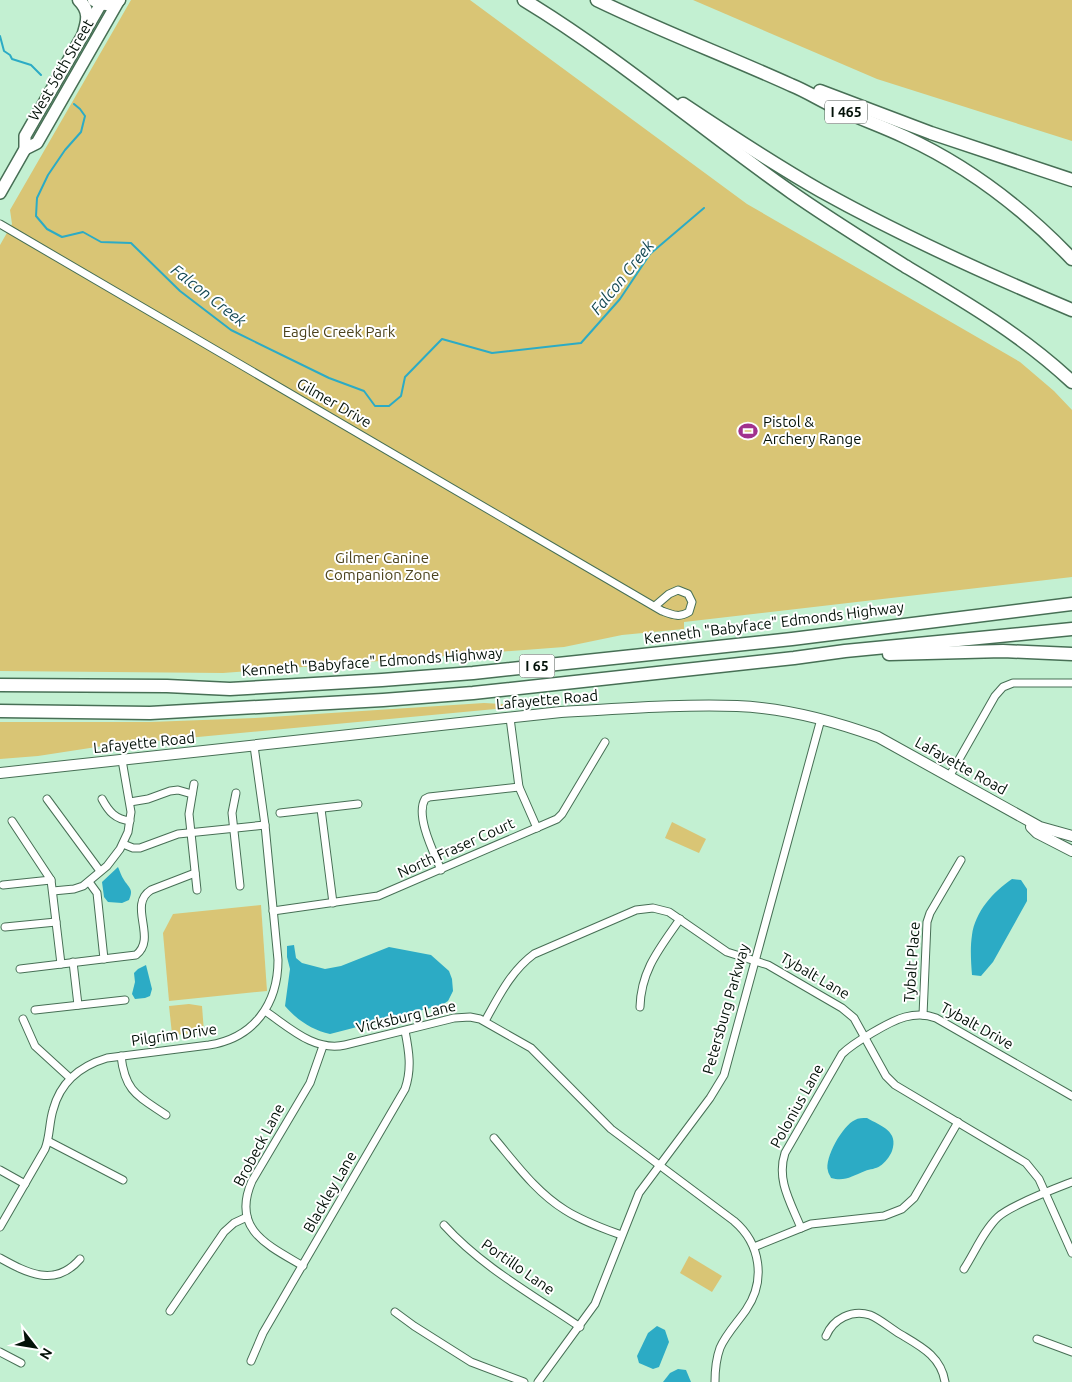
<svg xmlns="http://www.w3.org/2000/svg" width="1072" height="1382" font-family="Ubuntu,sans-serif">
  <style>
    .green { fill: #d9c575 }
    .water { fill: #2cabc5 }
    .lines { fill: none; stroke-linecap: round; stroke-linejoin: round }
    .stream { stroke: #2cabc5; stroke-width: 2 }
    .street-casing { stroke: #476f55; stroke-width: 9 }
    .secondary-casing { stroke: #476f55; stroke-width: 12 }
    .primary-casing { stroke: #476f55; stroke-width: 14 }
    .highway-casing { stroke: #476f55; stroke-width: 15 }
    .street { stroke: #fff; stroke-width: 7 }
    .secondary { stroke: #fff; stroke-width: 10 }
    .primary { stroke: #fff; stroke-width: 11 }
    .highway { stroke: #fff; stroke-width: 12 }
    .labels { text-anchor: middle; stroke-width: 4; stroke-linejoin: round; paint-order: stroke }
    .shield { fill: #fff; stroke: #4f5852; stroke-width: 1 }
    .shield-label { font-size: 14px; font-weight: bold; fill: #031108 }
    .street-label { font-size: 15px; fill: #031108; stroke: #fff }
    .park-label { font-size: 15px; fill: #4c431d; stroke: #fff }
    .poi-label { font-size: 15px; fill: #031108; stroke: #fff; text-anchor: start }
    .water-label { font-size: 16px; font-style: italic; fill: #154954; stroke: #fff }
  </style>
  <rect width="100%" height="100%" fill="#c3f0d2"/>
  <g class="green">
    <polygon points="131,0 470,0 747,204 1020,362 1054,391 1072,410 1072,577 684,622 684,629 622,635 564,647 223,673 0,671 0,245 12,224 10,210"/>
    <polygon points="693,0 1072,0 1072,141 877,79"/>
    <polygon points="484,703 503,704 506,708 103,746 38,756 0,759 0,722 150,722 255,718"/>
    <polygon points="672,822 706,839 699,853 665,838"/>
    <polygon points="261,905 267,991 169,1001 163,933 173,914"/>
    <polygon points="189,1004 202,1006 204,1032 174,1035 172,1034 169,1006"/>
    <polygon points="689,1256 722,1276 712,1292 680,1273"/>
  </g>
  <g class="water">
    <path d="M118,867C120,871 121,876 124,880C129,888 134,889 129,900L122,903L108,902L104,897L102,882Z"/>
    <path d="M1012,879L1021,880L1027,889V901L993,962L981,976L972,975C971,962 970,948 972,935C975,912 993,892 1012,879Z"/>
    <path d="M294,945L296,958L302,963L325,969L341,966L389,947L431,955L449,971L452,979L453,991L448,1001L442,1005L330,1034C312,1030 297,1020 285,1006L290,969L287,957V946Z"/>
    <polygon points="146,965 152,989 150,996 145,998 135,999 132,994 135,982 134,973 138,969"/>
    <path d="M867,1118C881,1126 899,1131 892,1151C890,1156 885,1163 880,1166C876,1169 870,1169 865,1171C852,1176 845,1182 831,1178C830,1175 828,1173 828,1171C824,1158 843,1125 855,1120C858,1118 863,1118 867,1118Z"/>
    <polygon points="657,1326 665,1330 669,1342 659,1367 653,1369 639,1363 637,1356 648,1333"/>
    <polygon points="678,1369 686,1370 691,1382 663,1382 670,1373"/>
  </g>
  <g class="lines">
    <g class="stream">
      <polyline points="0,36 4,51 10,55 12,59 31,65 41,75"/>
      <polyline points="74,104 80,109 85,116 81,132 65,150 48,175 37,198 36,216 47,229 62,237 83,232 101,242 131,243 180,291 231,330 329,378 364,391 375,406 389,406 401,396 405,377 442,339 492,353 581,343 620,299 650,254 704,208"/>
    </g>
    <g class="street-casing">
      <g id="street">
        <path d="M0,224L662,611C673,615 679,618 689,612L692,602L688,594L678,590L669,594L655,606"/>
        <polyline points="510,718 519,787 537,828"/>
        <polyline points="949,777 995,696 1003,687 1013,683 1072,683"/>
        <polyline points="194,784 189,814 197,890"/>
        <polyline points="236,793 232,813 240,886"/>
        <polyline points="47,799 100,871"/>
        <path d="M102,799C109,812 115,819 130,821"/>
        <polyline points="130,802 148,799 170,791 178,790 192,794"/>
        <polyline points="321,809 333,903"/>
        <polyline points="280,813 358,804"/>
        <polyline points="12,821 51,880 61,964"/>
        <polyline points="123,844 133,848 140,848 178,834 265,825"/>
        <path d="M441,870C434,853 415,816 425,799L429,797L519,787"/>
        <polyline points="89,882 97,893 104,959"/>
        <polyline points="3,885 51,880"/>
        <polyline points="53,891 74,889 83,886 107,866 120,849 128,832 131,812 122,760"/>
        <polyline points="273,911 378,896 557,819 562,814 605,742"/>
        <polyline points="5,927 56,922"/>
        <polyline points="73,962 78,1005"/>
        <path d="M20,969L136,955C158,938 127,905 151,890L195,873"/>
        <path d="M640,1007C641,970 660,948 680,919"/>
        <polyline points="35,1010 125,1000"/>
        <path d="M265,1011C289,1027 314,1052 345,1045L454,1018L470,1017L480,1019L531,1048L611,1129L734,1221C761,1244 766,1281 746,1310C737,1323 726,1334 720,1348C716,1359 715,1371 715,1382"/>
        <polyline points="923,1015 927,922 930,913 961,860"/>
        <polyline points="23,1019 35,1046 70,1078"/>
        <path d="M485,1021C499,996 511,971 534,954L636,910L653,908L669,912L727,952L768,965L842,1008L854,1018L886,1076L895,1085L1026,1163L1039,1179L1072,1253"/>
        <path d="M121,1056C125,1092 138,1096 166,1115"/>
        <path d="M494,1138C516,1164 536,1192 565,1210C582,1221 602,1228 621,1235"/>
        <polyline points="48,1141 123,1180"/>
        <polyline points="0,1170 25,1184"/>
        <path d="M444,1225C482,1267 533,1295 580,1327"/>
        <path d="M0,1227L45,1149C50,1137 49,1123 53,1110C60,1083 80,1066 107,1058L209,1045C254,1038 278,1004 278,960L265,825L254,746"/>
        <path d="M801,1228C791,1203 776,1180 785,1153L842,1054C853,1043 890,1021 905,1017C916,1014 926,1014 936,1018L1072,1096"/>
        <polyline points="754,1247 811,1224 884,1216 902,1209 914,1198 958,1122"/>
        <path d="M0,1258C27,1273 55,1288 80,1259"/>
        <path d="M303,1266C267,1245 231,1229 252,1181L310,1083L323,1046"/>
        <path d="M964,1269C975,1252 984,1230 998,1217C1011,1205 1054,1189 1072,1182"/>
        <polyline points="170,1311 224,1232 234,1223 247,1217"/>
        <polyline points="395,1312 414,1326 471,1362 524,1382"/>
        <path d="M826,1336C833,1319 852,1309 870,1315C880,1319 890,1328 900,1334C920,1346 941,1356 945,1382"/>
        <polyline points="1037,1339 1072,1352"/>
        <polyline points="0,1352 21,1363"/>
        <path d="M251,1361L263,1333L405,1089C412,1069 409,1051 405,1031"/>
        <polyline points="538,1382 595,1304 639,1193 710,1098 724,1075 821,719"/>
      </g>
    </g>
    <g class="secondary-casing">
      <g id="secondary">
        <path d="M0,773L561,712C620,709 678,704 737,706C784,708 834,721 878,737L1040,827L1072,836"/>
        <polyline points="1031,827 1037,833 1072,851"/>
      </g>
    </g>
    <g class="primary-casing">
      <g id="primary">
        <polyline points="25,149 37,143 119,0"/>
        <polyline points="0,193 25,149 25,136 103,0"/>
      </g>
    </g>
    <g class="highway-casing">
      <g id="highway">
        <path d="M79,0C90,11 88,20 84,33"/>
        <path d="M94,0C103,5 110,6 119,0"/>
        <path d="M524,0C618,57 701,129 791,192C828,218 867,242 905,266C964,301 1022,335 1072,382"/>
        <path d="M597,0C661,31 727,56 791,85C806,91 820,100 835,107C858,118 882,126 905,137C968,166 1024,209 1072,259"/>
        <polyline points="820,91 931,133 1072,180"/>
        <path d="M683,104C728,134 774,164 821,191C902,236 986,274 1072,310"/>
        <polyline points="889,654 1003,651 1072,654"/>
        <polyline points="0,685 167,686 230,689 382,680 473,673 792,639 1072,604"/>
        <polyline points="0,711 150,713 383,700 473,693 794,658 845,651 1072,629"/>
      </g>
    </g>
    <use href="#street" class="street"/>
    <use href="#secondary" class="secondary"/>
    <use href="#primary" class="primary"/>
    <use href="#highway" class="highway"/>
  </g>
  <defs>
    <g id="stadium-bare" transform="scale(1.5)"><path d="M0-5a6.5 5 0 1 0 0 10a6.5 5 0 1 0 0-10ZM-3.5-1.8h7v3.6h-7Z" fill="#a1318e" stroke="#fff" stroke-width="2.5" paint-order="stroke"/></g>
  </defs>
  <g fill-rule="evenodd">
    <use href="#stadium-bare" x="748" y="431"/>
  </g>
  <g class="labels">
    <g class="shield">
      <rect x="825" y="100.5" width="42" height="23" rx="4"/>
      <rect x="519.5" y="654.5" width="35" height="23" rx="4"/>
    </g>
    <g class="shield-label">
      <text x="846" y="117">I 465</text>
      <text x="537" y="671">I 65</text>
    </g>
    <g class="street-label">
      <text transform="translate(61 70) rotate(-60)" y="5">West 56th Street</text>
      <text transform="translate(334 403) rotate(30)" y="5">Gilmer Drive</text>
      <text transform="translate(774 623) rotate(-7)" y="5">Kenneth "Babyface" Edmonds Highway</text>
      <text transform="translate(372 662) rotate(-4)" y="5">Kenneth "Babyface" Edmonds Highway</text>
      <text transform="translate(547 700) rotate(-5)" y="5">Lafayette Road</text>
      <text transform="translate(144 743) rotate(-6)" y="5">Lafayette Road</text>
      <text transform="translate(961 766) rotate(29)" y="5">Lafayette Road</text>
      <text transform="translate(456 848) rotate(-24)" y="5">North Fraser Court</text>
      <text transform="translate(912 962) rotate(-86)" y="5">Tybalt Place</text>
      <text transform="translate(815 976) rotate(30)" y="5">Tybalt Lane</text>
      <text transform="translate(726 1009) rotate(-74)" y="5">Petersburg Parkway</text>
      <text transform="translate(406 1017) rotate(-13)" y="5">Vicksburg Lane</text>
      <text transform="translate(977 1026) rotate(29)" y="5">Tybalt Drive</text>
      <text transform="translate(174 1035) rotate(-8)" y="5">Pilgrim Drive</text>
      <text transform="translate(797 1106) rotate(-61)" y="5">Polonius Lane</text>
      <text transform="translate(259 1145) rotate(-62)" y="5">Brobeck Lane</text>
      <text transform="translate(330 1192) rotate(-60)" y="5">Blackley Lane</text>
      <text transform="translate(518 1267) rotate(35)" y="5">Portillo Lane</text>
    </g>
    <g class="park-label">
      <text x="339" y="337">Eagle Creek Park</text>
      <text x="382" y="563">Gilmer Canine<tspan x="382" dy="17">Companion Zone</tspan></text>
    </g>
    <g class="poi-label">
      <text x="763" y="427">Pistol &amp;<tspan x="763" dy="17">Archery Range</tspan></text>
    </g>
    <g class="water-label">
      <text transform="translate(622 277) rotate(-51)" y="6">Falcon Creek</text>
      <text transform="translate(209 295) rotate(38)" y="6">Falcon Creek</text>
    </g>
  </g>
  <g transform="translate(35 1347) rotate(121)" stroke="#ffffff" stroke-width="4" paint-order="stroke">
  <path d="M0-4L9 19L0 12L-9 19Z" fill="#031108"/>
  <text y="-8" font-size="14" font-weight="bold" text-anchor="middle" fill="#031108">N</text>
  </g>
</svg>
